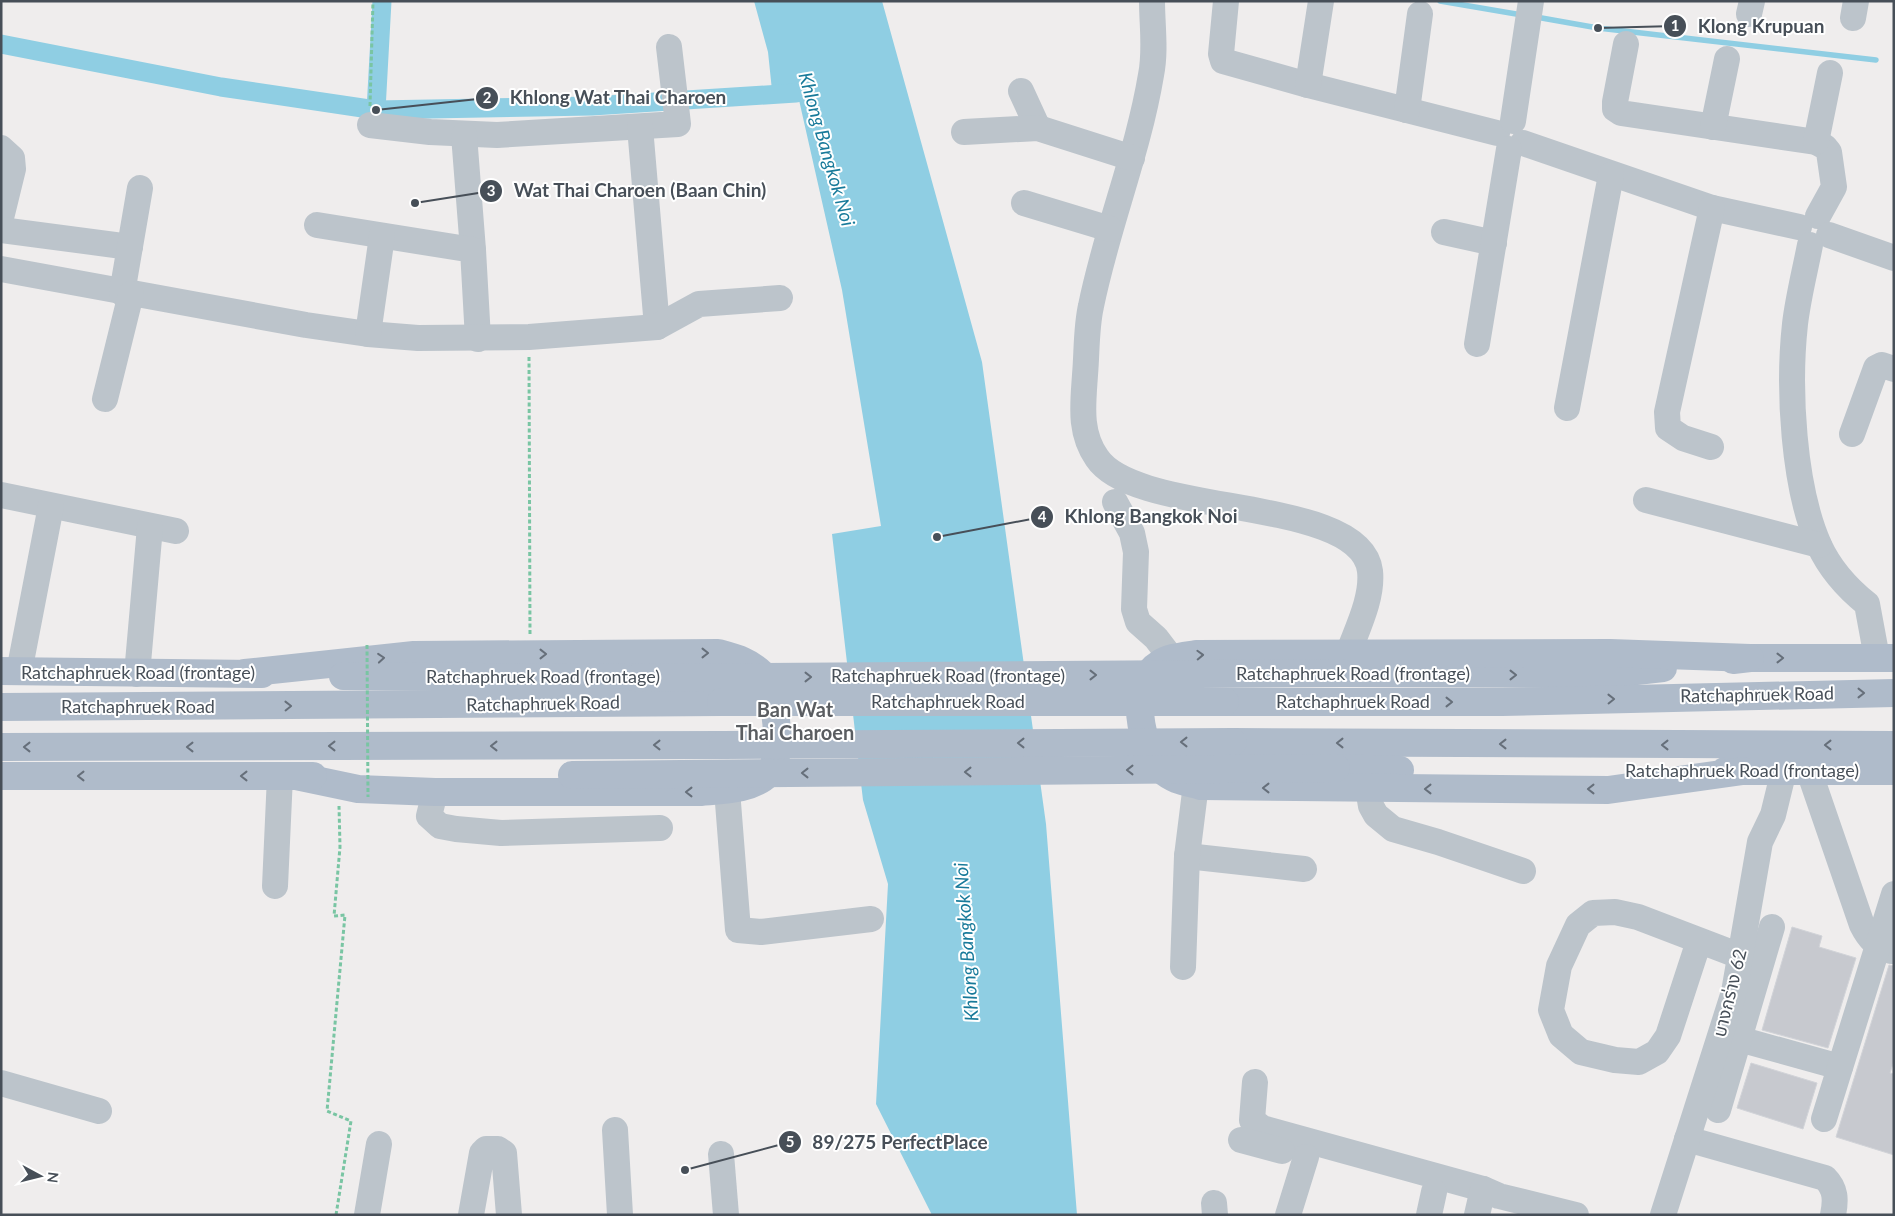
<svg xmlns="http://www.w3.org/2000/svg" width="1895" height="1216" font-family="Lato,'Noto Sans Thai',sans-serif">
  <style>
    .water { fill: #8fcee3 }
    .lines { fill: none; stroke-linecap: round; stroke-linejoin: round }
    .stream { stroke: #8fcee3; stroke-width: 5.5 }
    .canal { stroke: #8fcee3; stroke-width: 19 }
    .building { fill: #c7c9cf; stroke: #d1d3d8 }
    .path { stroke: #79c5a3; stroke-width: 3; stroke-dasharray: 4 2.5; stroke-linecap: butt }
    .minor { stroke: #bcc4cb; stroke-width: 26 }
    .major { stroke: #afbbca; stroke-width: 28 }
    .path-bridge { stroke: #79c5a3; stroke-width: 3; stroke-dasharray: 4 2.5; stroke-linecap: butt }
    .major-bridge { stroke: #afbbca; stroke-width: 28 }
    .oneway { stroke: #666f7a }
    .labels { text-anchor: middle; stroke-width: 4; stroke-linejoin: round; paint-order: stroke }
    .street-label { font-size: 18px; fill: #474f58; stroke: #fff }
    .water-label { font-size: 19px; font-style: italic; fill: #187a9a; stroke: #fff }
    .quarter-label { font-size: 20px; font-weight: bold; fill: #5a5d61; stroke: #fff }
    .leader { fill: none; stroke: #474f58; stroke-width: 2 }
    .callout-dot { fill: #474f58; stroke: #fff; stroke-width: 2 }
    .mark-label { font-size: 15px; text-anchor: middle; font-weight: bold; fill: #fff }
    .callout-label { font-size: 19px; text-anchor: middle; font-weight: bold; fill: #474f58; stroke: #fff; stroke-width: 4; stroke-linejoin: round; paint-order: stroke }
  </style>
  <rect width="100%" height="100%" fill="#efeded"/>
  <polygon class="water" points="754,1 882,1 982,362 1046,824 1077,1215 932,1215 876,1104 888,884 863,800 832,534 881,526 842,290 799,100 773,100 768,52"/>
  <g class="lines">
    <g class="stream">
      <polyline points="1440,1 1522,15"/>
      <polyline points="1536,17 1598,28 1876,60"/>
    </g>
    <g class="canal">
      <polyline points="1,44 221,87 376,110 592,106 796,93"/>
      <polyline points="376,110 382,1"/>
    </g>
  </g>
  <g class="building">
    <polygon points="1792,927 1822,936 1819,947 1856,958 1828,1048 1762,1030"/>
    <polygon points="1889,965 1894,966 1894,1061 1890,1073 1894,1074 1894,1155 1836,1137"/>
    <polygon points="1751,1063 1817,1083 1803,1129 1737,1108"/>
  </g>
  <g class="lines">
    <g class="path">
      <polyline points="370,106 373,1"/>
      <polyline points="529,357 530,634"/>
      <polyline points="336,1215 351,1121 327,1111 345,915 334,916 340,847 339,806"/>
    </g>
    <g class="minor">
      <path d="M1152,1C1152,25 1156,51 1151,75C1138,153 1107,227 1091,306C1086,328 1087,352 1085,375C1083,405 1079,432 1097,458C1137,518 1361,495 1370,571C1373,598 1357,629 1348,654"/>
      <polyline points="1226,1 1221,54 1223,61 1308,85 1497,133"/>
      <polyline points="1749,14 1752,1"/>
      <polyline points="1853,18 1856,1"/>
      <polyline points="1626,44 1615,102 1615,109 1621,113 1816,142 1825,147 1829,152 1834,187 1818,216"/>
      <polyline points="1308,85 1321,1"/>
      <polyline points="1021,91 1038,128"/>
      <polyline points="1407,110 1420,14"/>
      <polyline points="1513,121 1531,1"/>
      <polyline points="370,125 430,132 497,135 678,124 669,47"/>
      <polyline points="640,127 657,327"/>
      <polyline points="1713,127 1727,59"/>
      <polyline points="964,132 1038,128 1132,158"/>
      <polyline points="464,135 473,250"/>
      <polyline points="1816,142 1830,73"/>
      <polyline points="1523,143 1712,208 1799,227"/>
      <polyline points="1,148 12,158 13,169 1,218"/>
      <polyline points="1024,203 1110,229"/>
      <polyline points="317,225 473,250 478,339"/>
      <polyline points="1,230 130,247"/>
      <polyline points="1444,232 1494,243"/>
      <polyline points="1829,235 1894,258"/>
      <path d="M1810,245C1805,271 1798,298 1795,324C1788,388 1793,486 1819,545C1830,569 1847,588 1867,604L1877,658"/>
      <polyline points="1,269 306,325 368,334 418,338 529,337 657,327 699,304 780,298"/>
      <polyline points="122,293 140,188"/>
      <polyline points="368,334 382,236"/>
      <polyline points="1477,344 1509,149"/>
      <polyline points="105,399 131,294"/>
      <polyline points="1567,408 1611,175"/>
      <polyline points="1852,434 1876,368 1882,365 1894,369"/>
      <polyline points="1711,447 1683,438 1668,428 1667,412 1712,208"/>
      <polyline points="1,495 176,531"/>
      <polyline points="1646,500 1819,545"/>
      <polyline points="1115,502 1132,533 1136,552 1134,609 1138,622 1156,638 1172,659"/>
      <polyline points="19,672 51,506"/>
      <polyline points="137,674 150,527"/>
      <path d="M1809,771L1862,925C1869,939 1876,946 1891,951"/>
      <polyline points="1368,788 1371,806 1376,815 1393,829 1438,842 1523,871"/>
      <polyline points="727,790 738,930 761,932 871,919"/>
      <polyline points="435,792 429,816 440,826 456,829 501,833 660,828"/>
      <polyline points="1187,856 1304,869"/>
      <polyline points="275,886 280,776"/>
      <polyline points="1699,941 1668,1036 1657,1052 1639,1062 1615,1060 1581,1052 1561,1035 1551,1010 1559,966 1578,925 1593,913 1615,912 1638,917 1740,956"/>
      <polyline points="1183,967 1187,856 1196,784"/>
      <polyline points="1739,1039 1840,1067"/>
      <polyline points="1255,1082 1252,1120 1262,1128 1483,1189"/>
      <polyline points="1,1083 99,1111"/>
      <polyline points="1718,1110 1772,927"/>
      <polyline points="1824,1119 1894,894"/>
      <polyline points="615,1130 620,1215"/>
      <path d="M1687,1139L1825,1178C1836,1189 1836,1200 1833,1215"/>
      <polyline points="1241,1140 1282,1151"/>
      <polyline points="721,1154 726,1215"/>
      <polyline points="1214,1203 1215,1215"/>
      <polyline points="367,1215 379,1144"/>
      <polyline points="471,1215 482,1153 486,1149 498,1149 504,1153 509,1215"/>
      <polyline points="1288,1215 1306,1157"/>
      <polyline points="1429,1215 1434,1192"/>
      <polyline points="1477,1215 1483,1189 1499,1196 1576,1215"/>
      <polyline points="1663,1215 1734,992 1760,842 1773,815 1784,770"/>
    </g>
    <g class="major">
      <polyline points="1733,660 1750,658 1894,658"/>
      <polyline points="1,671 262,674"/>
      <path d="M245,673L414,655L718,653C736,658 749,661 762,674C776,689 784,758 769,773C752,790 724,790 701,792H435L358,789L296,776"/>
      <polyline points="1342,673 1610,674 1663,668"/>
      <polyline points="343,676 637,678"/>
      <polyline points="1225,702 1502,702 1894,693"/>
      <polyline points="1,707 721,702"/>
      <polyline points="1233,742 1894,745"/>
      <polyline points="1,747 723,745"/>
      <polyline points="1336,768 1400,770"/>
      <polyline points="1725,771 1894,771"/>
      <path d="M1743,771L1608,790L1201,786C1188,782 1174,781 1163,771C1140,749 1127,683 1159,664C1169,657 1184,656 1196,654L1610,653L1750,658"/>
      <polyline points="1,776 313,776"/>
    </g>
    <polyline class="path-bridge" points="367,645 368,797"/>
    <g class="major-bridge">
      <polyline points="637,678 1342,673"/>
      <polyline points="721,702 1225,702"/>
      <polyline points="723,745 1233,742"/>
      <polyline points="572,775 1336,768"/>
    </g>
  </g>
  <defs><path id="oneway-chevron" d="M-2-3.5L2.5 0L-2 3.5" fill="none" stroke-width="1.6" stroke-linecap="round" stroke-linejoin="round" transform="scale(1.25)"/></defs>
  <g class="oneway">
    <use href="#oneway-chevron" transform="translate(705 653)"/>
    <use href="#oneway-chevron" transform="translate(543 654)"/>
    <use href="#oneway-chevron" transform="translate(1200 655) rotate(-2)"/>
    <use href="#oneway-chevron" transform="translate(381 658) rotate(-5)"/>
    <use href="#oneway-chevron" transform="translate(1780 658)"/>
    <use href="#oneway-chevron" transform="translate(1093 675)"/>
    <use href="#oneway-chevron" transform="translate(1513 675)"/>
    <use href="#oneway-chevron" transform="translate(808 677)"/>
    <use href="#oneway-chevron" transform="translate(1861 693)"/>
    <use href="#oneway-chevron" transform="translate(1611 699) rotate(-1)"/>
    <use href="#oneway-chevron" transform="translate(1449 702)"/>
    <use href="#oneway-chevron" transform="translate(288 706) rotate(-1)"/>
    <use href="#oneway-chevron" transform="translate(1184 742) rotate(180)"/>
    <use href="#oneway-chevron" transform="translate(1021 743) rotate(180)"/>
    <use href="#oneway-chevron" transform="translate(1340 743) rotate(-180)"/>
    <use href="#oneway-chevron" transform="translate(1503 744) rotate(-180)"/>
    <use href="#oneway-chevron" transform="translate(657 745) rotate(180)"/>
    <use href="#oneway-chevron" transform="translate(1665 745) rotate(180)"/>
    <use href="#oneway-chevron" transform="translate(1828 745) rotate(-180)"/>
    <use href="#oneway-chevron" transform="translate(332 746) rotate(180)"/>
    <use href="#oneway-chevron" transform="translate(494 746) rotate(180)"/>
    <use href="#oneway-chevron" transform="translate(27 747) rotate(180)"/>
    <use href="#oneway-chevron" transform="translate(190 747) rotate(180)"/>
    <use href="#oneway-chevron" transform="translate(1130 770) rotate(180)"/>
    <use href="#oneway-chevron" transform="translate(968 772) rotate(180)"/>
    <use href="#oneway-chevron" transform="translate(805 773) rotate(180)"/>
    <use href="#oneway-chevron" transform="translate(81 776) rotate(-180)"/>
    <use href="#oneway-chevron" transform="translate(244 776) rotate(-180)"/>
    <use href="#oneway-chevron" transform="translate(1266 788) rotate(-180)"/>
    <use href="#oneway-chevron" transform="translate(1428 789) rotate(-180)"/>
    <use href="#oneway-chevron" transform="translate(1591 789) rotate(-180)"/>
    <use href="#oneway-chevron" transform="translate(689 792) rotate(180)"/>
  </g>
  <g class="labels">
    <g class="street-label">
      <text x="138" y="679">Ratchaphruek Road (frontage)</text>
      <text x="1353" y="680">Ratchaphruek Road (frontage)</text>
      <text x="948" y="682">Ratchaphruek Road (frontage)</text>
      <text x="543" y="683">Ratchaphruek Road (frontage)</text>
      <text transform="translate(1757 695) rotate(-1)" y="6">Ratchaphruek Road</text>
      <text x="948" y="708">Ratchaphruek Road</text>
      <text x="1353" y="708">Ratchaphruek Road</text>
      <text transform="translate(543 704) rotate(-1)" y="6">Ratchaphruek Road</text>
      <text x="138" y="713">Ratchaphruek Road</text>
      <text x="1742" y="777">Ratchaphruek Road (frontage)</text>
      <text transform="translate(1730 993) rotate(-76)" y="6">บางกร่าง 62</text>
    </g>
    <g class="water-label">
      <text transform="translate(827 149) rotate(74)" y="7">Khlong Bangkok Noi</text>
      <text transform="translate(966 942) rotate(-94)" y="7">Khlong Bangkok Noi</text>
    </g>
    <g class="quarter-label">
      <text x="795" y="717">Ban Wat<tspan x="795" dy="23">Thai Charoen</tspan></text>
    </g>
  </g>
  <path class="leader" d="M1598 28L1675 26M376 110L487 98M415 203L491 191M937 537L1042 517M685 1170L790 1142"/>
  <g class="callout-dot">
    <circle cx="1598" cy="28" r="5"/>
    <circle cx="376" cy="110" r="5"/>
    <circle cx="415" cy="203" r="5"/>
    <circle cx="937" cy="537" r="5"/>
    <circle cx="685" cy="1170" r="5"/>
    <circle cx="1675" cy="26" r="12"/>
    <circle cx="487" cy="98" r="12"/>
    <circle cx="491" cy="191" r="12"/>
    <circle cx="1042" cy="517" r="12"/>
    <circle cx="790" cy="1142" r="12"/>
  </g>
  <g class="mark-label">
    <text x="1675" y="31">1</text>
    <text x="487" y="103">2</text>
    <text x="491" y="196">3</text>
    <text x="1042" y="522">4</text>
    <text x="790" y="1147">5</text>
  </g>
  <g class="callout-label">
    <text x="1761" y="33">Klong Krupuan</text>
    <text x="618" y="104">Khlong Wat Thai Charoen</text>
    <text x="640" y="197">Wat Thai Charoen (Baan Chin)</text>
    <text x="1151" y="523">Khlong Bangkok Noi</text>
    <text x="900" y="1149">89/275 PerfectPlace</text>
  </g>
  <rect width="1895" height="1216" fill="none" stroke="#474f58" stroke-width="5"/>
  <g transform="translate(40 1176) rotate(97)" stroke="#ffffff" stroke-width="4" paint-order="stroke">
  <path d="M0-4L9 19L0 12L-9 19Z" fill="#474f58"/>
  <text y="-8" font-size="14" font-weight="bold" text-anchor="middle" fill="#474f58">N</text>
  </g>
</svg>
